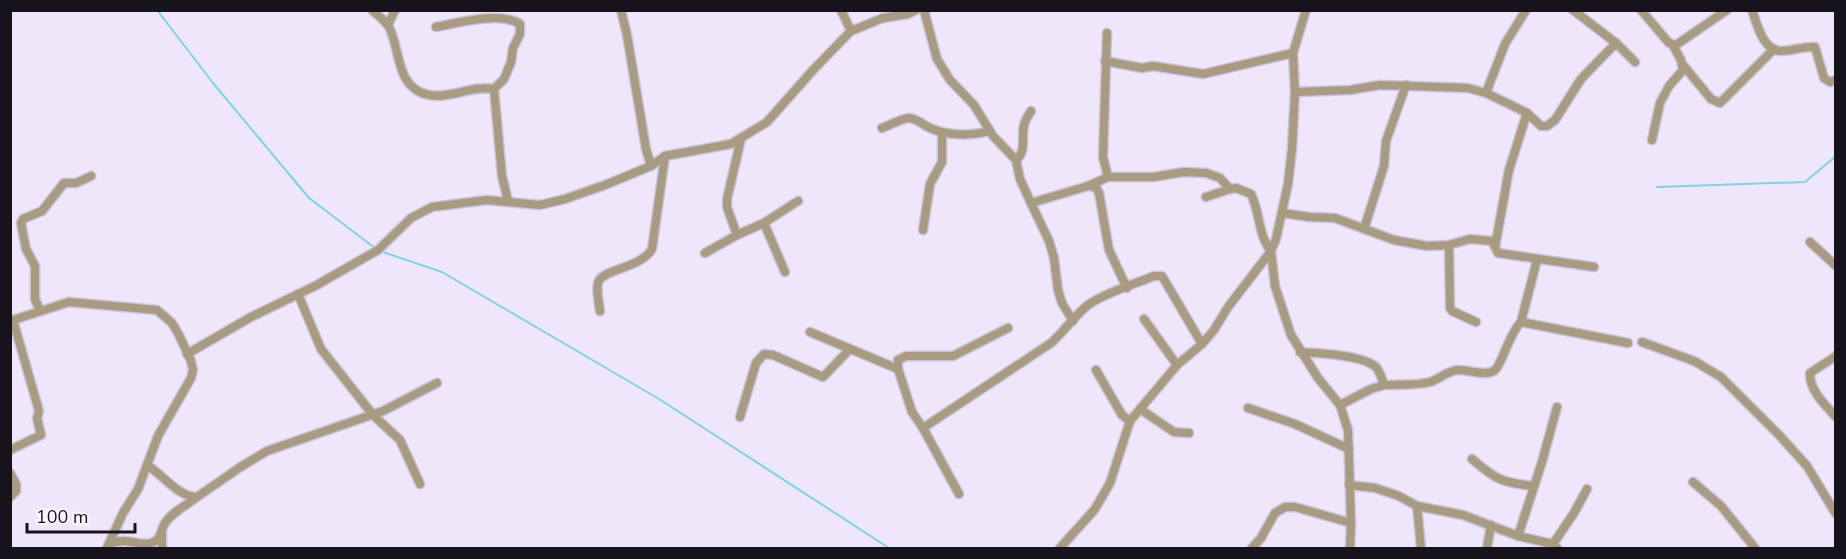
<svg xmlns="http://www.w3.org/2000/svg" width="1846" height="559" font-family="'Nunito Sans',sans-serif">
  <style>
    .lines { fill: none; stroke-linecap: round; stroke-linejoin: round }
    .stream { stroke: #7ed4e2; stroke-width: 2 }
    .minor-casing { stroke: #ccc4d8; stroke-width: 11 }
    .minor { stroke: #a89b82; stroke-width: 8 }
  </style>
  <rect width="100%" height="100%" fill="#efe6fc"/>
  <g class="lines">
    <g class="stream">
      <polyline points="157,10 213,83 309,198 375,248"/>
      <polyline points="1657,187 1805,182 1836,156"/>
      <polyline points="380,251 442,272 659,399 889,548"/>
    </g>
    <g class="minor-casing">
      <g id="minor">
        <path d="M372,10C377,15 385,20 389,27C401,50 395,88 429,95C450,99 472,85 494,89L502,176L508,201"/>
        <polyline points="621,10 627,35 646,149 651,166"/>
        <polyline points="841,10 851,31"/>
        <path d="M924,10L937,59L950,80L974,105L993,136L1016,160L1020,179L1031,203L1088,186L1108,177H1153L1184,172L1206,173L1220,178L1230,189L1236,188L1251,194C1260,212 1258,235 1271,251L1228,307L1214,330L1202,344L1177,365L1130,421L1110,483L1095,509L1060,548"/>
        <polyline points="1306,10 1293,53 1295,92 1292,149 1288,184 1276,239 1271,251 1275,286 1291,335 1318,378 1340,405 1348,430 1351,523 1350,548"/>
        <polyline points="1573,10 1616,43 1635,62"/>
        <polyline points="1641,10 1669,43 1676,45 1727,10"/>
        <path d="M1752,10C1757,24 1763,51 1781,51C1793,51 1803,46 1815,47L1824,78L1830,82L1836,80"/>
        <polyline points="388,25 395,10"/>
        <path d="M436,27C457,23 501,11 520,24V34L513,48L511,62L504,79L494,89"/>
        <polyline points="1107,33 1103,157 1108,177"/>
        <polyline points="1105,61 1142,68 1153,66 1203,74 1293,53"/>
        <polyline points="1683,65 1711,99 1720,103 1774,49"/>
        <polyline points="1295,92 1350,90 1380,85 1468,88 1486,93 1511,105 1527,113 1541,126 1547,126 1555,120 1581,79 1616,43"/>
        <polyline points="1486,93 1505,44 1526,10"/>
        <polyline points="1527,113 1509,170 1495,247 1492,241 1498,253 1594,267"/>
        <path d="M882,128C890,125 900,119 909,118C916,118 923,125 930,128C948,136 971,136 990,131"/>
        <polyline points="1652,140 1660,103 1669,86 1683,70 1681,60 1673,45"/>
        <path d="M1016,160C1027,151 1021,138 1024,125C1025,120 1028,116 1031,111"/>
        <polyline points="1089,186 1096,187 1099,193 1109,250 1127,288"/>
        <polyline points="1206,197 1230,189"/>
        <polyline points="1031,203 1049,241 1054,258 1058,290 1062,303 1073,321"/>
        <polyline points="1282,213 1309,217 1335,218 1394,240 1427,246 1449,245 1470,239 1492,241"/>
        <polyline points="764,223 785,272"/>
        <polyline points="1364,229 1384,166 1386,141 1406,85"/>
        <polyline points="923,230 930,184 942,162 942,132"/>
        <polyline points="737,235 727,207 727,199 741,139"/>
        <polyline points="1810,242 1836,266"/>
        <polyline points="1449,245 1450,308 1452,311 1476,322"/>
        <polyline points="705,253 737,235 764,223 798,201"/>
        <polyline points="298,294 321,349 373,415 400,440 420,484"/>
        <polyline points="40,311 35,299 35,266 26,249 21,223 23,219 42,211 64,183 76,183 91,176"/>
        <path d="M600,311C599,303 596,291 598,283C601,269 640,269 652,249L665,156"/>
        <polyline points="1144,319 1177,365"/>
        <polyline points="10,321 69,302 157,310 172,323 179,335 191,361 193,370 191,378 158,436 138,489 123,513 107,548"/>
        <polyline points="1521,322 1628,343"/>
        <polyline points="810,332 898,369 912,412 923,428 959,494"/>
        <polyline points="1642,342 1694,361 1721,377 1779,435 1807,466 1836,514"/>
        <path d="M1300,352C1318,353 1363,355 1376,367C1380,372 1382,378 1384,385C1399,384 1415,386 1430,382C1440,379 1448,370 1459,370C1469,370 1487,377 1495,370C1501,366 1510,332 1521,322L1537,260"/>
        <polyline points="187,354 251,317 315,286 378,250 411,218 432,207 487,200 540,205 565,199 605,185 651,166 665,156 731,144 767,122 814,69 851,31 883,18 908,14 916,10"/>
        <path d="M1836,356L1810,373C1809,390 1825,405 1836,417"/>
        <polyline points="898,369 898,360 906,356 953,356 1008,328"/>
        <polyline points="1096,370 1122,415 1130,421"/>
        <polyline points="1340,405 1371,389 1384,385"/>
        <polyline points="1248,408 1295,424 1349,449"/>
        <polyline points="1140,409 1174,432 1189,433"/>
        <polyline points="740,417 756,363 764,354 773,355 823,377 850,349"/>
        <path d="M923,428L1051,343C1065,331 1074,316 1088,305C1104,293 1135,284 1154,276H1162L1202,344"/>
        <polyline points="10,450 41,435 37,418 39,411 13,320"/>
        <path d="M1472,459C1496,480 1503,483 1534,486"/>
        <path d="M147,465C163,475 177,496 197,497L239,468L267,451L383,411L437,383"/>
        <polyline points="10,473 16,484 16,491 10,497"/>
        <polyline points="1693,482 1721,506 1755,548"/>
        <polyline points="1349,485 1375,488 1399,496 1417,506 1463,515 1518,536 1553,544 1557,548"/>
        <polyline points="1417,506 1421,548"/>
        <polyline points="162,534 162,548"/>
        <polyline points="1518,536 1542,462 1557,407"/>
        <path d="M109,544C129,536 138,547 151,543C161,540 160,533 164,525C170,513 187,505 197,497"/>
        <polyline points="1553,544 1574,513 1587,489"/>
        <polyline points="1252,548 1261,538 1275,513 1285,507 1295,507 1351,523"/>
        <polyline points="1487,548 1491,525"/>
      </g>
    </g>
    <use href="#minor" class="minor"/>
  </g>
  <rect width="1846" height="559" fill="none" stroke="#17131c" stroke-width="24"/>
  <path d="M27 523v9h108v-9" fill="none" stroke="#17131c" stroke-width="3"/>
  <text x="36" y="523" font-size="18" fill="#17131c" stroke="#f9f7fc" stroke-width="4.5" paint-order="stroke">100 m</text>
</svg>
